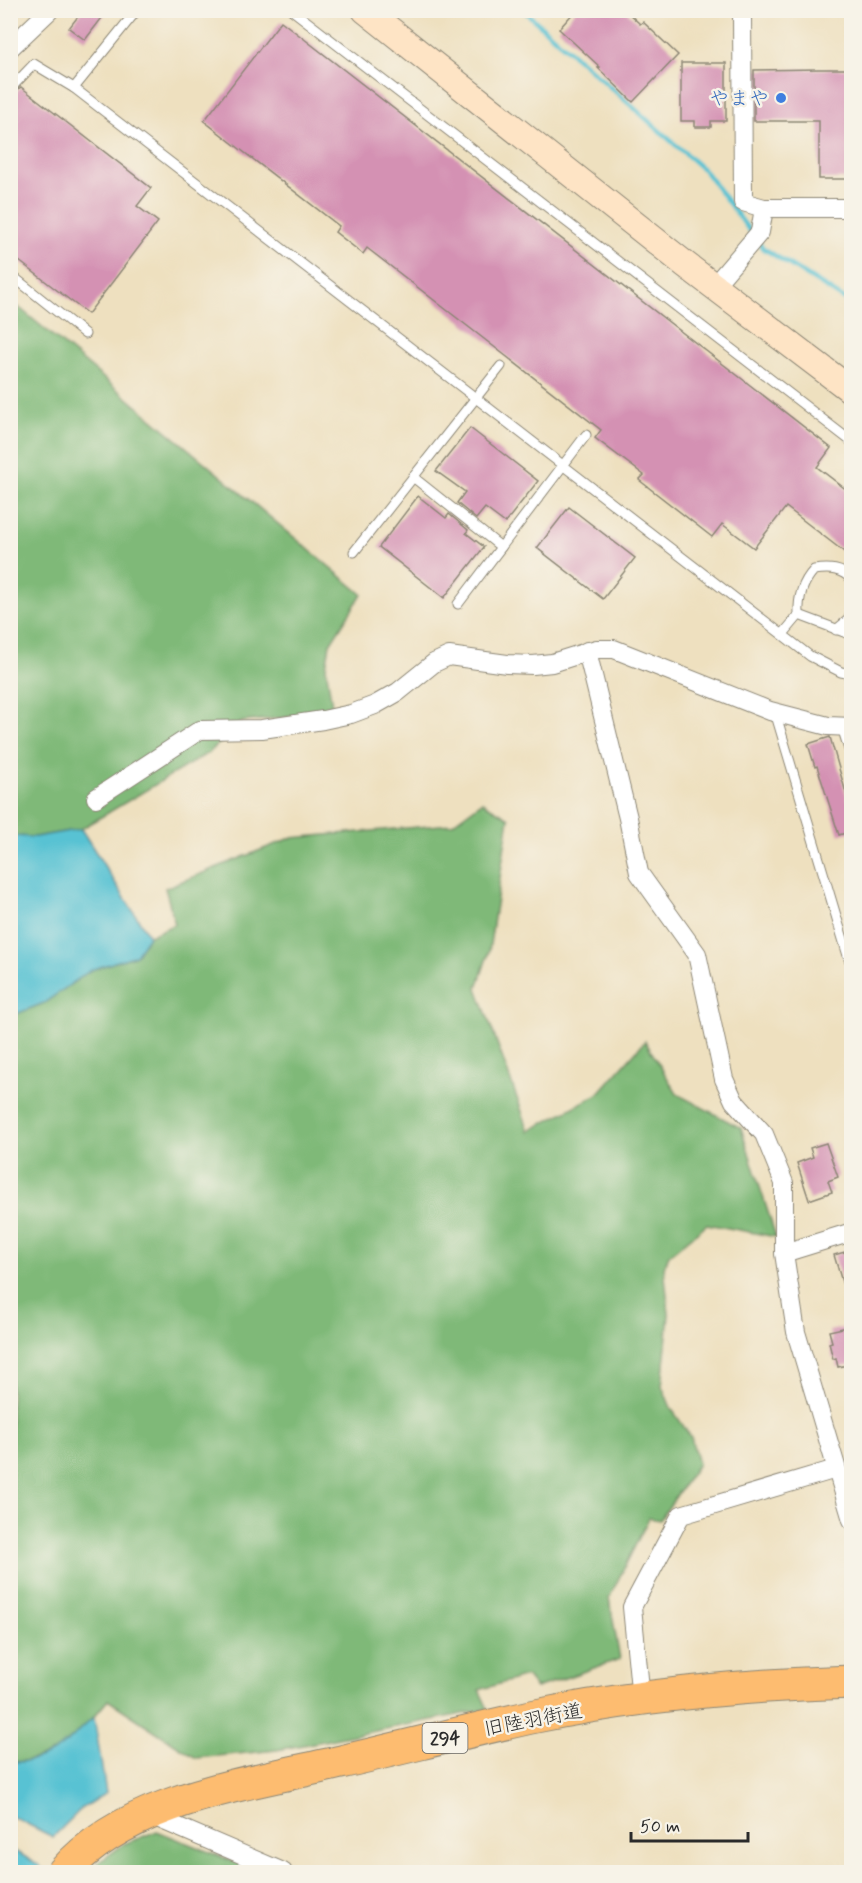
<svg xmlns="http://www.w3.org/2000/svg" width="862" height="1883" font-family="Mynerve,'Klee One',sans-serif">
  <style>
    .forest { fill: #7fb978; stroke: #557252; stroke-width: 1.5 }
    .water { fill: #58c2d3; stroke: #42767f; stroke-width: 1.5 }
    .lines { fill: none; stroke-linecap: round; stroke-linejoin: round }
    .stream { stroke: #58c2d3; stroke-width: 4.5 }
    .building { fill: #d491b3 }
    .lane-casing { stroke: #8c8675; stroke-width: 11 }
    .street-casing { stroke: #8c8675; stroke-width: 20 }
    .secondary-casing { stroke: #8c8675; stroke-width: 28 }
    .highway-casing { stroke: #8c8675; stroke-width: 35 }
    .lane { stroke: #fff; stroke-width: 9 }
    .street { stroke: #fff; stroke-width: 18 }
    .secondary { stroke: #fee4c5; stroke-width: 26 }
    .highway { stroke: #fdbc6f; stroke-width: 33 }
    .shop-dot { fill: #3f7fe0; stroke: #f7f3e8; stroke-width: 2 }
    .labels { text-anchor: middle; stroke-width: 5; stroke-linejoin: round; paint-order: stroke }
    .shield { fill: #f7f3e8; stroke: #686764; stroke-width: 1.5 }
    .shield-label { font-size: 18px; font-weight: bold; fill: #2b2b2b }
    .shop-label { font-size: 20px; fill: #366cbe; stroke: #f7f3e8; text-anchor: end }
    .street-label { font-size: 20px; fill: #2b2b2b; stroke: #f7f3e8 }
  </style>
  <rect width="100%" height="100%" fill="#f7f3e8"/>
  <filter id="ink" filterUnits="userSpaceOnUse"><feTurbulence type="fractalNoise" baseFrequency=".0167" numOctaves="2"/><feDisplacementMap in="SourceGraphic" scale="12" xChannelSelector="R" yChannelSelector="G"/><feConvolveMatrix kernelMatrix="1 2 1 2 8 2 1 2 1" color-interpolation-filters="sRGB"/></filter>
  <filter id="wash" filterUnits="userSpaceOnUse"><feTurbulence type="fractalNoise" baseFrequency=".008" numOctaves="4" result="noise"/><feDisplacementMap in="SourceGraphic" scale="24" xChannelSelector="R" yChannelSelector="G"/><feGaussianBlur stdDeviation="1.35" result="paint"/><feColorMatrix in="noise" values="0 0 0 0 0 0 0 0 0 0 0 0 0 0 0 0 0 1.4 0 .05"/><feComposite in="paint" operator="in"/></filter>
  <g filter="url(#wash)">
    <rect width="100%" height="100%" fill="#eee0bf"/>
    <g class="forest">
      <polygon points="10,300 362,594 330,644 326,667 333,712 242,722 210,752 81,829 35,837 10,836"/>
      <path d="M482,802L509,818L489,951L477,988L529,1131L598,1094L645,1041L677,1094L741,1128L776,1237L707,1224L669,1255L664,1267L669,1314L662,1386L671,1408L691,1437L698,1464L660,1520L649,1518L609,1598L620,1659L536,1688L526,1676L479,1690L488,1709L277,1750L196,1758L108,1700C81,1733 57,1761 11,1762V1016L44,1003L91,970L136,955L149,936L175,924L165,888L291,838L452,824Z"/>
      <polygon points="157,1831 259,1872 86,1872 124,1844"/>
    </g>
    <g class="water">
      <polygon points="81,829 149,936 136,955 91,970 44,1003 11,1016 11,836 35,837"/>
      <path d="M94,1717L106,1793L82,1808L53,1837L11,1816V1762C51,1762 66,1743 94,1717Z"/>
      <polygon points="11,1849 38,1864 44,1871 42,1872 11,1872"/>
    </g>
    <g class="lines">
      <g class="stream">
        <polyline points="523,10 704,170 752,234"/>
        <polyline points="757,240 763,248 852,304"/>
      </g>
    </g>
    <g id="blocks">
      <g class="building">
        <polygon points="83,10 108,10 85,40 69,28"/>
        <polygon points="576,10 625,10 640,24 643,22 678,55 633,102 598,68 600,67 559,29"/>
        <polygon points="281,21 831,448 817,467 852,494 852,558 786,507 754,548 722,524 712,537 639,480 644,475 595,438 601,430 367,248 363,254 335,232 339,226 204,121"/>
        <polygon points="681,63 726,63 726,121 711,121 711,127 695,127 695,121 681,121"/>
        <polygon points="819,69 852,69 852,179 819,179 819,121 754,121 754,70"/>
        <polygon points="21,87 151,188 137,206 158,222 88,314 10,254 10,96"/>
        <polygon points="470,428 538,481 505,523 485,508 476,519 457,503 465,492 436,471"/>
        <polygon points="418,496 446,518 449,514 468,530 466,533 484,547 444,598 379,547"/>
        <polygon points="569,507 635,558 603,599 537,548"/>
        <polygon points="830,737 848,800 852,799 852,831 839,835 817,766 815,767 808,744"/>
        <polygon points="826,1143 838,1177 828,1181 832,1192 809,1200 797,1163 813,1157 810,1148"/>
        <polygon points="852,1250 852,1301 848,1302 834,1255"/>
        <polygon points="852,1326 852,1364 838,1367 836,1358 833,1359 829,1343 832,1342 829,1331"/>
      </g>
    </g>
  </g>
  <g filter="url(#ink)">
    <use href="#blocks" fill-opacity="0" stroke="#8c8675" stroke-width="1.5"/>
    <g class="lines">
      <g class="lane-casing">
        <g id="lane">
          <polyline points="137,10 74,88 810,656 841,672 852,674"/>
          <polyline points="292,10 852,442"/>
          <polyline points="10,89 34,64 74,88"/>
          <polyline points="10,274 85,334"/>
          <polyline points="413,477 501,547"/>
          <polyline points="354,552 501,366"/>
          <polyline points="458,604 586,435"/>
          <path d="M799,615C798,597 802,583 814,570C829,568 842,568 852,580"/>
          <polyline points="836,630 848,620 852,612"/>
          <polyline points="783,634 799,615 852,635"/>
          <polyline points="775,712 849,959"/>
          <polyline points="842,727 852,759"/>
        </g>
      </g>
      <g class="street-casing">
        <g id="street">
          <polyline points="742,10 743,202 764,208 852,208"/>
          <polyline points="10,48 50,10"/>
          <polyline points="714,286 760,232 764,208"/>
          <polyline points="587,651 628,818 639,873 697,954 724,1079 734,1101 764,1134 784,1183 784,1253 796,1332 852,1520"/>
          <polyline points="96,798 200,730 262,729 323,720 351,714 375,705 398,692 434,663 449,656 507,664 533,665 552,663 596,649 614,649 770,711 828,726 852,727"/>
          <polyline points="784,1253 852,1232"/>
          <polyline points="641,1699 632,1607 681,1515 836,1469"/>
          <polyline points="148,1814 283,1872"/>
        </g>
      </g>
      <g class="secondary-casing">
        <polyline id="secondary" points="365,10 686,265 852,391"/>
      </g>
      <g class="highway-casing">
        <path id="highway" d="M64,1872C126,1799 251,1783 341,1762C406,1747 471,1730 536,1716C639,1695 746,1685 852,1682"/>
      </g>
      <use href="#lane" class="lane"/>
      <use href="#street" class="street"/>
      <use href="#secondary" class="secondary"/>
      <use href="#highway" class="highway"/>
    </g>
  </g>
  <circle class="shop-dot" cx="781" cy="98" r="6"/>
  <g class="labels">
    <rect class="shield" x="422.5" y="1723" width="45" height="30" rx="4.5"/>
    <g class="shield-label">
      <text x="445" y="1744">294</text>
    </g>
    <g class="shop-label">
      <text x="769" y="105">やまや</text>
    </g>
    <g class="street-label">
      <text transform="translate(533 1719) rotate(-11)" y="7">旧陸羽街道</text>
    </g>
  </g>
  <rect width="862" height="1883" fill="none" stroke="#f7f3e8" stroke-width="36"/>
  <path d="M631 1832v9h117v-9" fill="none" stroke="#2b2b2b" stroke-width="3"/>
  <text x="640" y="1832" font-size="18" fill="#2b2b2b" stroke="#f7f3e8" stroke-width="4.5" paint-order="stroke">50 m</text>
</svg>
